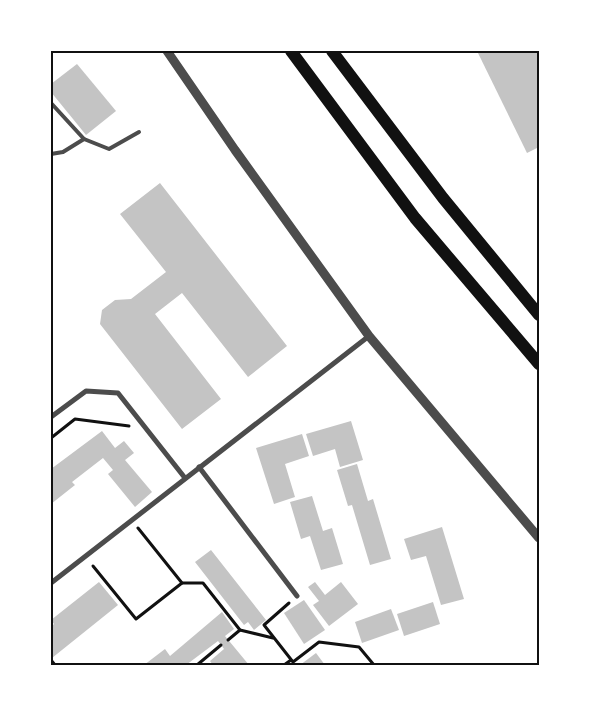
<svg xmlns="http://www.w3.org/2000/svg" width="590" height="716" font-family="'Space Grotesk',sans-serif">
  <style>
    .building { fill: #c4c4c4 }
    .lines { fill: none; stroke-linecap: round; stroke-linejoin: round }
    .path { stroke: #111; stroke-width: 3 }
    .service { stroke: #4c4c4c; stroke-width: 4 }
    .minor { stroke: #4c4c4c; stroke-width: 5 }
    .tertiary { stroke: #4c4c4c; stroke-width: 9 }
    .primary { stroke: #111; stroke-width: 12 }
    .neatline { fill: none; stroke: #111; stroke-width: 2 }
  </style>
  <rect width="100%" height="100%" fill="#fff"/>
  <g class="building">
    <polygon points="477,51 539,51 539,147 527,153"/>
    <polygon points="77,64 116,111 86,135 51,92 51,84"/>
    <polygon points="160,183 287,346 248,377 182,293 155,314 221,399 182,429 100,324 102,310 115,300 131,299 166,272 120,214"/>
    <polygon points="351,421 363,460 340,467 335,449 313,456 306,434"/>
    <polygon points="102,431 115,448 124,441 134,453 125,460 152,492 135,507 108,474 113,470 103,458 72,482 75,485 51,504 51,469"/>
    <polygon points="302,434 309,456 285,464 295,497 274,504 256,448"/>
    <polygon points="357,464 368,501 373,499 391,559 370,565 352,505 348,506 337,470"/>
    <polygon points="312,496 323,531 332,528 343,564 321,570 310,536 301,539 290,502"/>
    <polygon points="442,527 464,599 441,605 426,556 411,560 404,539"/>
    <polygon points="211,550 266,620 254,630 248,622 244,625 195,562"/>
    <polygon points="99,582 118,605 52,658 51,627 54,624 51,620"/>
    <polygon points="315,582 325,595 341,582 358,604 329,626 313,605 319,601 308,587"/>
    <polygon points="304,600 325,630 304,644 284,613"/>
    <polygon points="433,602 440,624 404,636 397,614"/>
    <polygon points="391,609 399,630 362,643 355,622"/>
    <polygon points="222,612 234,629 225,636 249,665 213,665 210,661 224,649 218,641 186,665 144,665 165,649 170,656"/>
    <polygon points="316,653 325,665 300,665"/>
  </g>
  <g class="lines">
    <g class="path">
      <polyline points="51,438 75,419 129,426"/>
      <polyline points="138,528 182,583 203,583 240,630 273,638"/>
      <polyline points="93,566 136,619 182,583"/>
      <polyline points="289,603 264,625 293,662 319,642 359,647 374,665"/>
      <polyline points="228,640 240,630"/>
      <polyline points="51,660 55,665"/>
      <polyline points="197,665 221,645"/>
      <polyline points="284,665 291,660"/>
    </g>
    <g class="service">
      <polyline points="51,103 84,139 109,149 139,132"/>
      <polyline points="51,154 63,152 84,139"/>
    </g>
    <g class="minor">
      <polyline points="51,417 86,391 118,393 185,478"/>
      <polyline points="199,467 297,596"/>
      <polyline points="51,583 369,336"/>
    </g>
    <polyline class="tertiary" points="167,51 235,150 369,336 539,538"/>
    <g class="primary">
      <polyline points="291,51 415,218 539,364"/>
      <polyline points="332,51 443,198 539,315"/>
    </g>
  </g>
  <rect width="590" height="716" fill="none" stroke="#ffffff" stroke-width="105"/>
  <rect x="52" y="52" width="486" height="612" class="neatline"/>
</svg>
